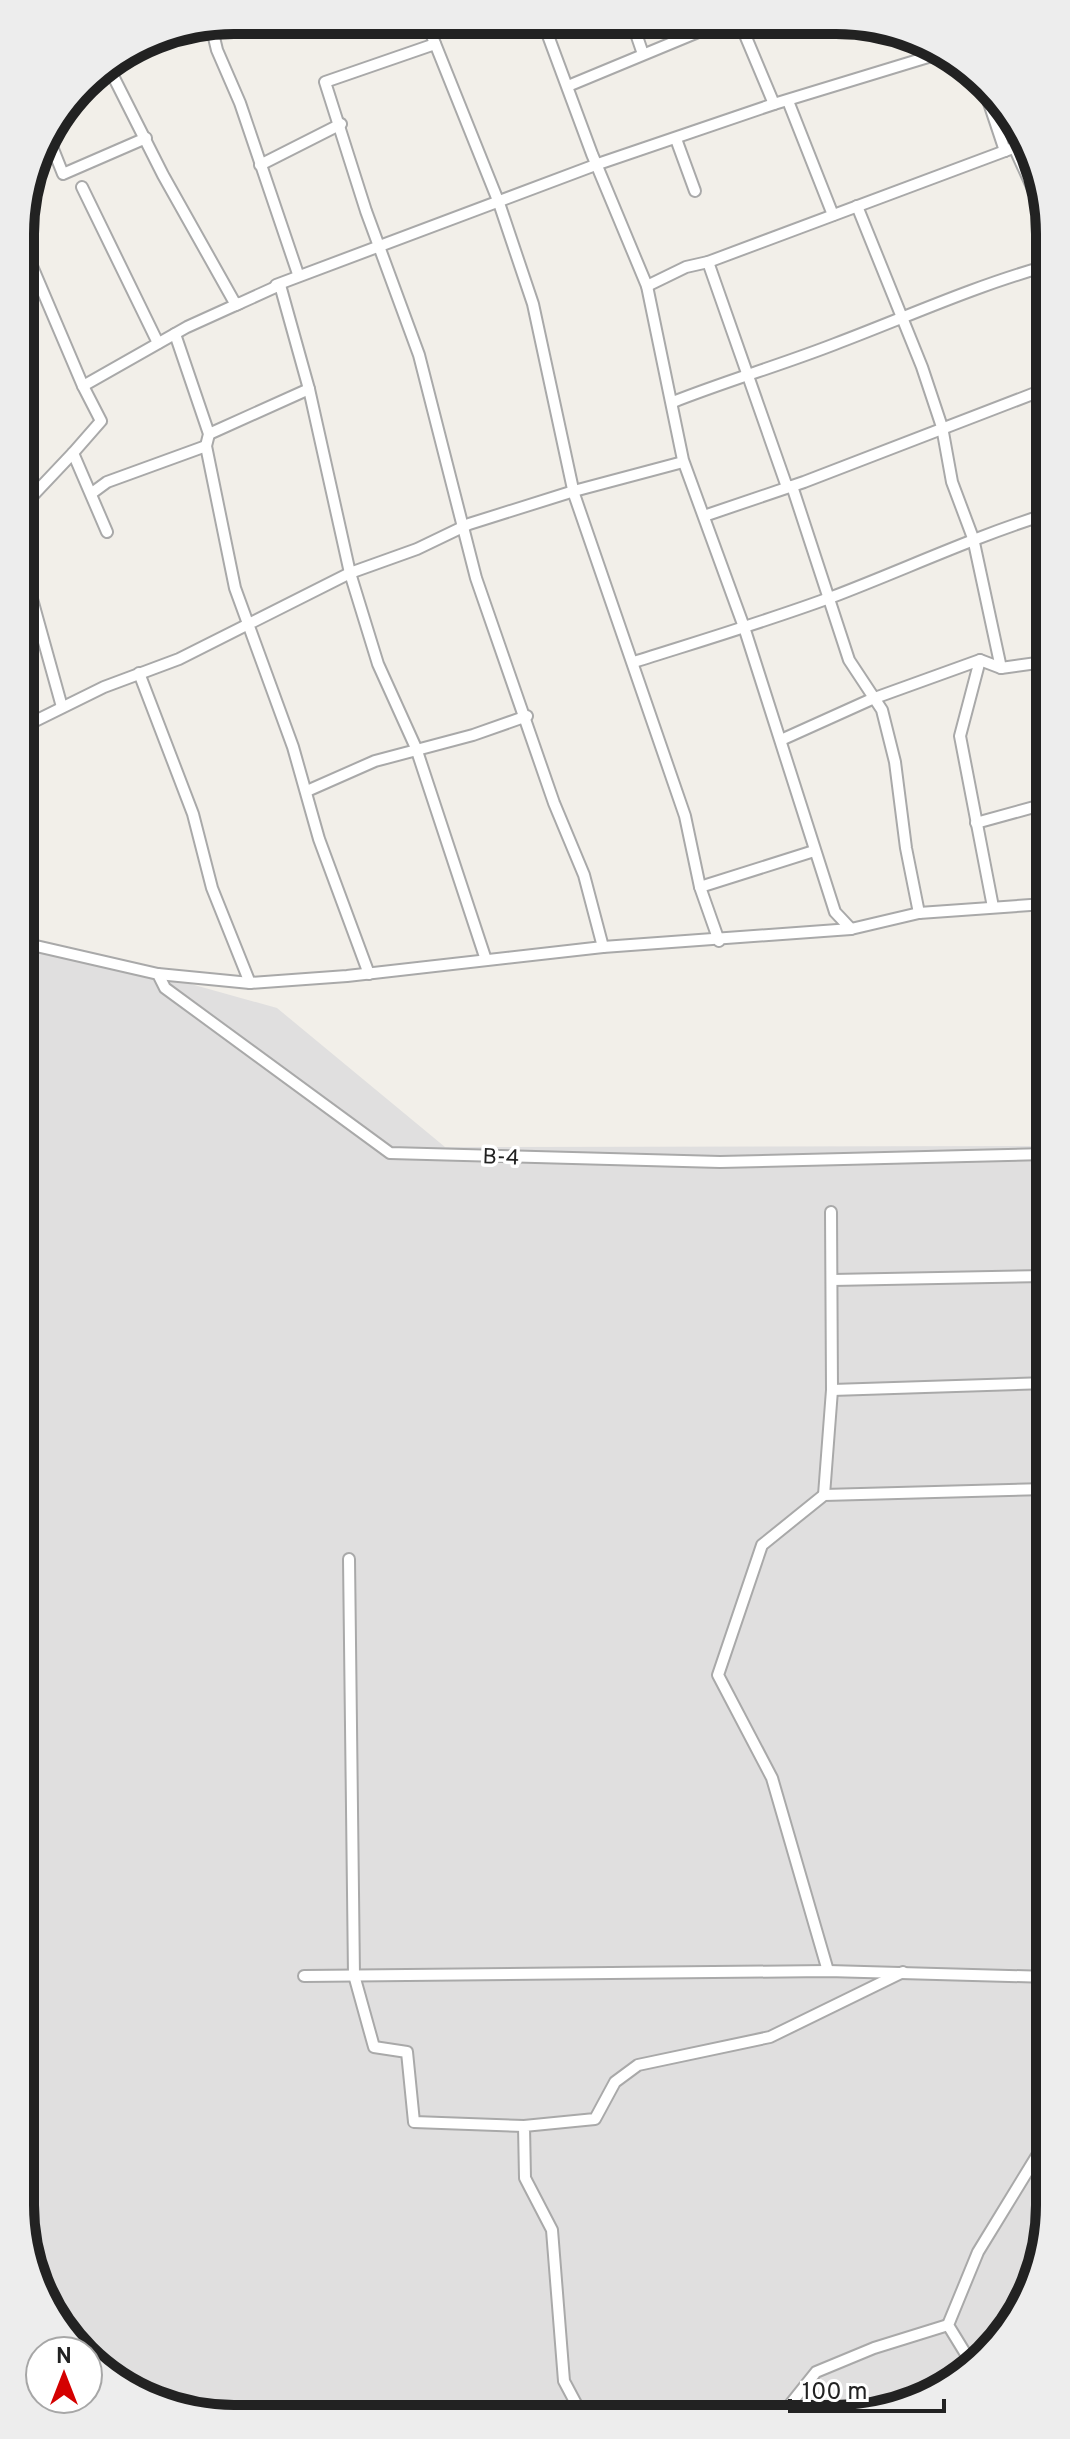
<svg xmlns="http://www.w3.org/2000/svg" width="1070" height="2439" font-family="Overpass,sans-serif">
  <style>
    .residential { fill: #e0dfdf }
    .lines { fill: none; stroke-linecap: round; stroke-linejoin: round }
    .street-casing { stroke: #a9a9a9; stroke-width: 14 }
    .street { stroke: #fff; stroke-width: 10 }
    .labels { text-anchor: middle; stroke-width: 7; stroke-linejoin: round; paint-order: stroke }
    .street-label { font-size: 22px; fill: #222; stroke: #fff }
    .rim { fill: none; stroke: #222; stroke-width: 10 }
  </style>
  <rect width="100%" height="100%" fill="#f2efe9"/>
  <polygon class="residential" points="23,937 277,1008 445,1147 1046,1146 1050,2219 1033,2287 997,2346 892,2412 193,2415 93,2365 88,2351 84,2351 27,2261"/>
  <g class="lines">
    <g class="street-casing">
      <g id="street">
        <polyline points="426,21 499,203 533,304 574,494 685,816 700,887 719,941"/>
        <polyline points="543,22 592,154 647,286 683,460 744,627 835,912 851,929"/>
        <polyline points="632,22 643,54"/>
        <polyline points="740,23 774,104"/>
        <polyline points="211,25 217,50 240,103 298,274"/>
        <polyline points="435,44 325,82 366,211 419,355 476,578 554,803 584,875 603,947"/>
        <polyline points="107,64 163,175 236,305 280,285 309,389 350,573 378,664 416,748 486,960"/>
        <polyline points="981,79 1005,151"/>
        <polyline points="568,86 720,23"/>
        <polyline points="788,101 833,215"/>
        <polyline points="47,134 63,174 146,138"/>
        <polyline points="676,139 695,191"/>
        <polyline points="1014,147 1043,211"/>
        <polyline points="260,165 341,124"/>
        <polyline points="82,187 158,343"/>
        <polyline points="857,206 922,367 942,427 952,482 973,538 1001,668"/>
        <polyline points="21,246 23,245 83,386 101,421 73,453 107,532"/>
        <polyline points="708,262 787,487"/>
        <polyline points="276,285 598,164 774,104 938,54"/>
        <polyline points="647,286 686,267 708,262 1021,145"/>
        <polyline points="175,334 209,434 206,446 235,588 293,747 319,839 369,974"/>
        <polyline points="83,386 187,327 240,303"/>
        <path d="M673,402C726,381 781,365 835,344C904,318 972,287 1043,267"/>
        <polyline points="209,434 309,389"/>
        <polyline points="792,486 849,660 882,710 895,762 906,848 919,913"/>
        <polyline points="92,493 107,482 206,446"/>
        <polyline points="21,508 73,453"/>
        <polyline points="704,516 804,482 1043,390"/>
        <polyline points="22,563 62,707"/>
        <polyline points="980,660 960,736 993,907"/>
        <path d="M634,662C700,641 767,621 832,597C903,570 971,538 1044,515"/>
        <polyline points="139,673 193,814 212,888 250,983"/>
        <polyline points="25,726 104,687 179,659 350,573 417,549 469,524 574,491 683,462"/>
        <polyline points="781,740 872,699 980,660 1001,668 1044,662"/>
        <polyline points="307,791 375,761 473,735 527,716"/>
        <polyline points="976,823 1045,804"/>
        <polyline points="700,887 814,851"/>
        <polyline points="23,943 158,974 165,988 390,1153 720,1162 1046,1154"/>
        <polyline points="158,974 250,983 347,976 603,947 851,929 919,913 1045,904"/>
        <polyline points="832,1280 1046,1276"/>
        <polyline points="832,1390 1047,1383"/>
        <polyline points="824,1495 832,1390 831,1212"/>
        <polyline points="349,1559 354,1975 374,2047 407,2052 414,2122 524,2126"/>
        <polyline points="828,1971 772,1778 718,1675 762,1545 824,1495 1047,1489"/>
        <polyline points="304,1976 828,1971 1049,1977"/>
        <polyline points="975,2359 967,2356 948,2325 978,2252 1049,2136"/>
        <polyline points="784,2412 816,2372 874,2348 948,2325"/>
        <polyline points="581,2413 564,2381 552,2230 525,2178 524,2126 595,2119 615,2082 638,2065 770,2037 903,1972"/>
      </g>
    </g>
    <use href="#street" class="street"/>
  </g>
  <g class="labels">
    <g class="street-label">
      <text transform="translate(501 1156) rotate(2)" y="8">B-4</text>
    </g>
  </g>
  <path d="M0 0H1070V2439H0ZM234 34H836A200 200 0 0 1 1036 234V2205A200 200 0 0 1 836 2405H234A200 200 0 0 1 34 2205V234A200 200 0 0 1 234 34Z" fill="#ededed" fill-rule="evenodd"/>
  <path class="rim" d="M234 34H836A200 200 0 0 1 1036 234V2205A200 200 0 0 1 836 2405H234A200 200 0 0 1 34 2205V234A200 200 0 0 1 234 34Z"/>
  <g transform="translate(64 2375)"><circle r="38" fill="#ffffff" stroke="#a7a7a7" stroke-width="2"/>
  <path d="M0-6L14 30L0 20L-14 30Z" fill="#d40000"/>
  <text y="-12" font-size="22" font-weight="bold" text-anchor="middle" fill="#222222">N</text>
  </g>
  <path d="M790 2399v12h154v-12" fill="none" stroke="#222222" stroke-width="4"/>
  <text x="802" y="2399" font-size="24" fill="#222222" stroke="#ffffff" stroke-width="6" paint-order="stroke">100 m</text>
</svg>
